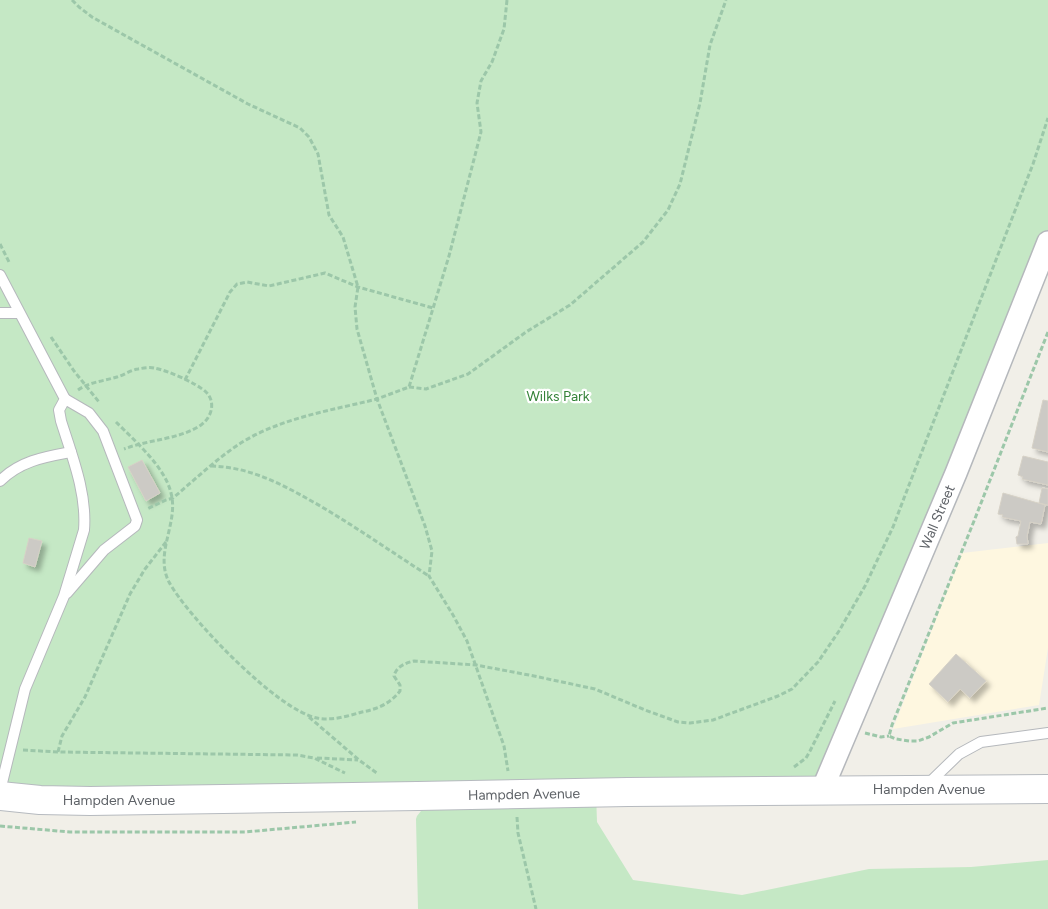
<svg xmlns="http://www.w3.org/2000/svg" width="1048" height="909" font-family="Figtree,sans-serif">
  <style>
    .commercial { fill: #fef7e0 }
    .green { fill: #c5e8c5 }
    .building { fill: #cccac5; stroke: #d6d1c6; filter: url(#shadow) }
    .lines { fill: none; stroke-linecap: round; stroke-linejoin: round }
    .lane-casing { stroke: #b5b8bc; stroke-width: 12 }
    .street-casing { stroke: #b5b8bc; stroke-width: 24 }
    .secondary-casing { stroke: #b6babf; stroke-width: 30 }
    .path { stroke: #9cc7a9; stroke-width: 3; stroke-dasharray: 5 2.5; stroke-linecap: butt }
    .lane { stroke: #fff; stroke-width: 10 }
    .street { stroke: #fff; stroke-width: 21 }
    .secondary { stroke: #fff; stroke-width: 28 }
    .secondary-bridge-casing { stroke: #b6babf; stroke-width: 30; stroke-linecap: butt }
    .secondary-bridge { stroke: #fff; stroke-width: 28 }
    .labels { text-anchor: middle; stroke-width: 4.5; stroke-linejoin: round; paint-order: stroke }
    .park-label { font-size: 14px; fill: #348238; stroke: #fff }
    .street-label { font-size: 14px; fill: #5f6368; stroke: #fff }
  </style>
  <defs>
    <filter id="shadow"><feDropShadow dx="4.5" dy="4.5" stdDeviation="2.5" flood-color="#0004"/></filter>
  </defs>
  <rect width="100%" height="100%" fill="#f1efe8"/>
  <polygon class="commercial" points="1048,543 1048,648 1039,705 893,729 962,553"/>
  <polygon class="green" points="0,0 1048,0 1048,242 822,790 596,793 597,822 633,880 742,895 869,869 971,867 1048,860 1048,909 418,909 416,819 417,816 421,811 421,796 0,796"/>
  <g class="building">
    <polygon points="1043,400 1048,401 1048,452 1032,448"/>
    <polygon points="1023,456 1048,462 1048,485 1022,479 1023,477 1018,475"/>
    <polygon points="142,460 160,493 146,501 128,467"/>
    <polygon points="1042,488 1048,489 1048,505 1039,503"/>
    <polygon points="1003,493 1045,505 1041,524 1030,522 1027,536 1028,544 1017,544 1016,537 1018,536 1021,521 1002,517 1003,515 998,514"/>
    <polygon points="29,538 42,541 35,567 23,563"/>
    <polygon points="956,654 986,681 970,698 960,689 948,702 929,684"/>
  </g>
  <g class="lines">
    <g class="lane-casing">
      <g id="lane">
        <path d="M0,275L65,399L59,410L61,421C72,456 87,493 84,530L64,596L25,689L0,791"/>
        <polyline points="0,313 18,313"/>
        <polyline points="65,399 89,413 103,431 137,520 135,526 104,550 67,593"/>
        <path d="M0,481C20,461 44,457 71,452"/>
        <polyline points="927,785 959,754 981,742 1048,733"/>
      </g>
    </g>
    <g class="street-casing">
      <polyline id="street" points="822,790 956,473 1048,242"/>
    </g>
    <g class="secondary-casing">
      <g id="secondary">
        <polyline points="628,792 1048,789"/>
        <polyline points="0,796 40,800 90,801 418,796"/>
      </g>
    </g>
    <g class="path">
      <path d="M72,0L79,7L92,17L133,40L248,104L300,128L309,137L318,154L329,215L343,237L358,287L355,307L357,329L377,399C329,411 273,419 232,449C211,464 192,482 173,498L166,500L147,509"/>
      <polyline points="507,0 504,29 492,62 481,81 477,103 481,132 449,256 409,387 377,399 425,526 432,551 429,576 453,615 467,641 504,746 508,771"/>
      <polyline points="0,244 10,264"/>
      <polyline points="1048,332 974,521 892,725 889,736 896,739 909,741 918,741 929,737 953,723 1048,708"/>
      <polyline points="51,337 74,371 99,402"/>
      <polyline points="185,380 230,292 237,284 247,282 269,286 325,273 358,287 433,308"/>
      <polyline points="409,387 426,389 468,374 526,332 570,305 643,242 668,210 680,184 700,103 710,45 726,0"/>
      <path d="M78,390C89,382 104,381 117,377C124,375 131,370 138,369C143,368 150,367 154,368C167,370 196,383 206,392C216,402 212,417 201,425C178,440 150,439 124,449"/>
      <path d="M116,422C135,441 165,467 171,493C179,523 154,553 169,582C188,617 278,711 317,718C332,721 348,716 362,712C377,709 390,704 400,691V685L394,676C396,667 405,663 414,661L476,665L534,676L595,689L645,710L678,722L690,723L713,720L778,696L792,689L818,662L839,631L865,586L893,527L904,498L1033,164L1048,118"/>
      <path d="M211,466C253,467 287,487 322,507C359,529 393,553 429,576"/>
      <polyline points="309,717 359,760 378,774"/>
      <polyline points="865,733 881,737 889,736"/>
      <polyline points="23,750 58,752 297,755 314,758 345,773"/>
      <polyline points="58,752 62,736 85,697 130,594 145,569 166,542"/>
      <polyline points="317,758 358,760"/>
      <polyline points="794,767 806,758 810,751 835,701"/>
      <polyline points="517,817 518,833 536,909"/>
      <polyline points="0,826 70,832 245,832 356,822"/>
    </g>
    <use href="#lane" class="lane"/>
    <use href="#street" class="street"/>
    <use href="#secondary" class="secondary"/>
    <g class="secondary-bridge-casing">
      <polyline id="secondary-bridge" points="418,796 628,792"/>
    </g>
    <use href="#secondary-bridge" class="secondary-bridge"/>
  </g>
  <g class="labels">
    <g class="park-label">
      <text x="558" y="401">Wilks Park</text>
    </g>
    <g class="street-label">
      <text transform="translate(937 517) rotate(-67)" y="5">Wall Street</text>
      <text x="929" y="794">Hampden Avenue</text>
      <text transform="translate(524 794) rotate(-1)" y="5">Hampden Avenue</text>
      <text x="119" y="805">Hampden Avenue</text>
    </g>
  </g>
</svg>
